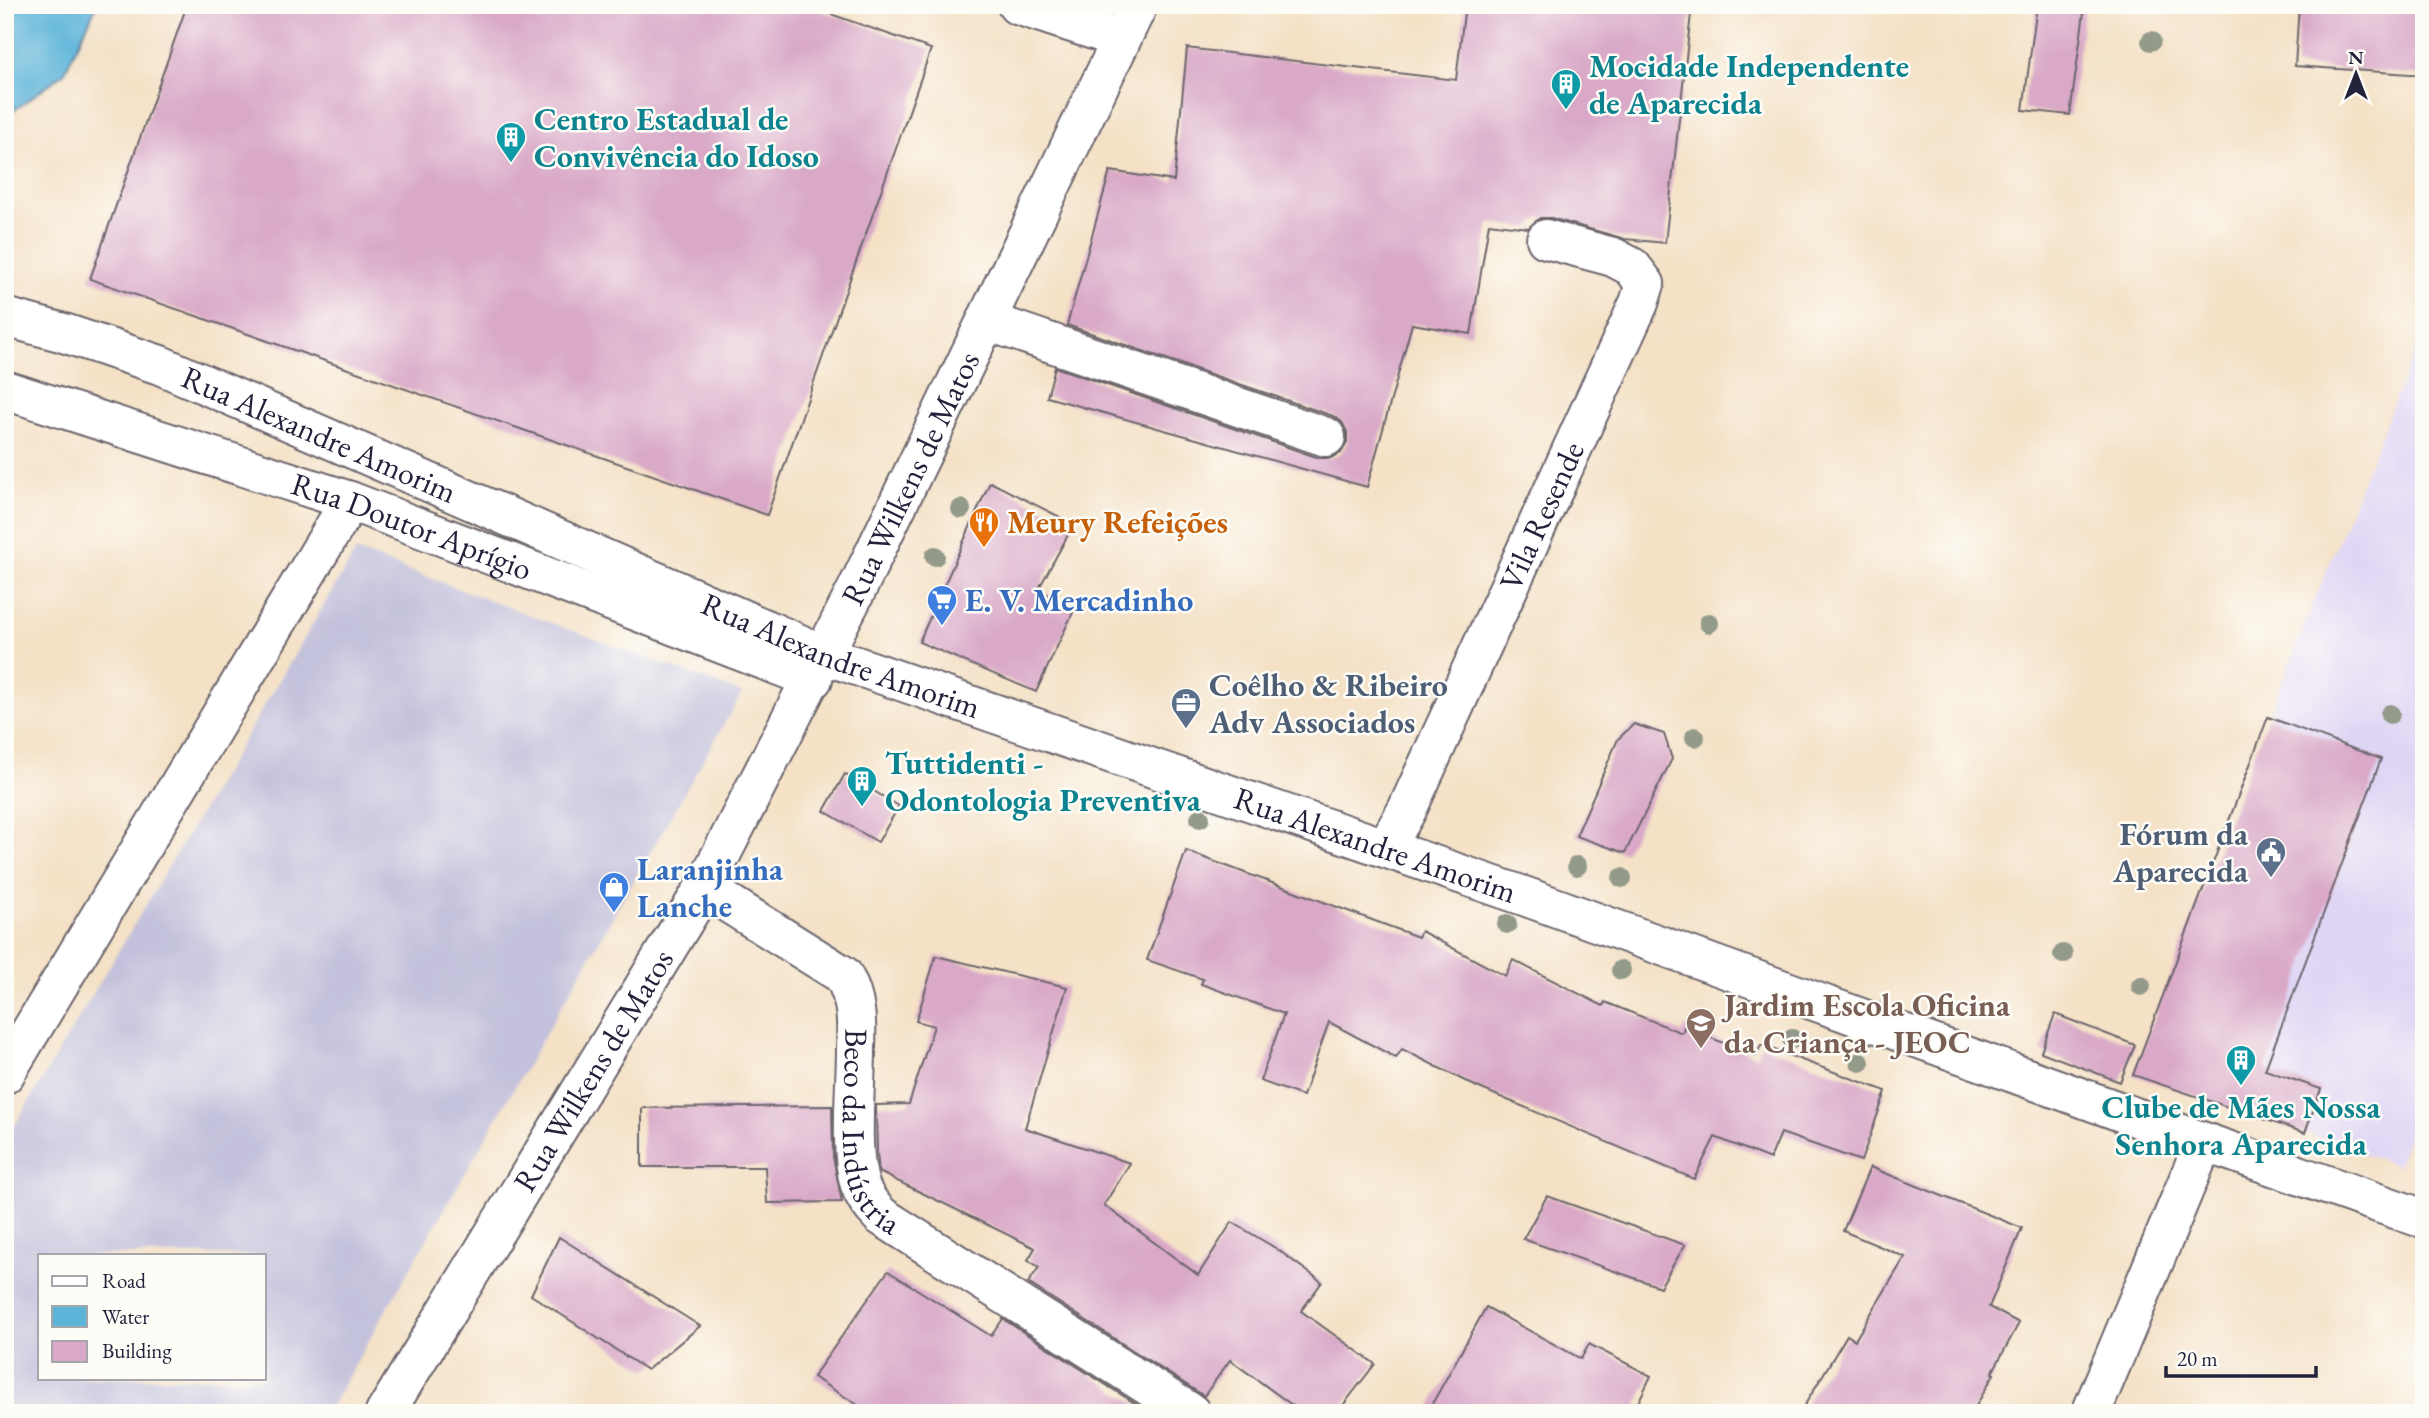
<svg xmlns="http://www.w3.org/2000/svg" width="2429" height="1418" font-family="'EB Garamond',serif">
  <style>
    .built { fill: #dfd5f5 }
    .industrial { fill: #c3c1db; fill-rule: evenodd }
    .water { fill: #5cb4d9; stroke: #3f6b8a; stroke-width: 2 }
    .building { fill: #d9a9c7 }
    .lines { fill: none; stroke-linecap: round; stroke-linejoin: round }
    .minor-casing { stroke: #6c656c; stroke-width: 42 }
    .minor { stroke: #fff; stroke-width: 38 }
    .tree { fill: #939a8a }
    .labels { text-anchor: middle; stroke-width: 5; stroke-linejoin: round; paint-order: stroke }
    .culture-label { font-size: 32px; font-weight: bold; fill: #0d838f; stroke: #fdfcf7; text-anchor: start }
    .street-label { font-size: 32px; fill: #22223b; stroke: #fdfcf7 }
    .food-label { font-size: 32px; font-weight: bold; fill: #c56008; stroke: #fdfcf7; text-anchor: start }
    .shop-label { font-size: 32px; font-weight: bold; fill: #366cbe; stroke: #fdfcf7; text-anchor: start }
    .service-label { font-size: 32px; font-weight: bold; fill: #4e5e75; stroke: #fdfcf7; text-anchor: start }
    .education-label { font-size: 32px; font-weight: bold; fill: #785e54; stroke: #fdfcf7; text-anchor: start }
  </style>
  <rect width="100%" height="100%" fill="#fdfcf7"/>
  <filter id="ink" filterUnits="userSpaceOnUse"><feTurbulence type="fractalNoise" baseFrequency=".0143" numOctaves="2"/><feDisplacementMap in="SourceGraphic" scale="14" xChannelSelector="R" yChannelSelector="G"/><feConvolveMatrix kernelMatrix="1 2 1 2 8 2 1 2 1" color-interpolation-filters="sRGB"/></filter>
  <filter id="wash" filterUnits="userSpaceOnUse"><feTurbulence type="fractalNoise" baseFrequency=".00686" numOctaves="4" result="noise"/><feDisplacementMap in="SourceGraphic" scale="28" xChannelSelector="R" yChannelSelector="G"/><feGaussianBlur stdDeviation="1.57" result="paint"/><feColorMatrix in="noise" values="0 0 0 0 0 0 0 0 0 0 0 0 0 0 0 0 0 1.4 0 .05"/><feComposite in="paint" operator="in"/></filter>
  <g filter="url(#wash)">
    <rect width="100%" height="100%" fill="#f4e1c6"/>
    <polygon class="built" points="2424,327 2424,1094 2398,1166 2305,1133 2321,1089 2267,1071 2275,1041 2381,759 2268,717"/>
    <path class="industrial" d="M356,551L742,693L327,1413H5V1142ZM40,1255H264V1378H40Z"/>
    <polygon class="water" points="5,5 97,5 64,73 5,117"/>
    <g id="blocks">
      <g class="building">
        <polygon points="187,5 805,5 931,49 767,515 90,279"/>
        <polygon points="1465,5 1692,5 1665,243 1625,239 1551,218 1540,218 1528,228 1489,223 1471,334 1412,324 1367,487 1047,397 1055,367 1319,458 1331,458 1341,453 1347,443 1347,432 1342,422 1333,416 1067,325 1110,171 1174,181 1187,48 1456,80"/>
        <polygon points="2037,5 2085,5 2070,115 2023,110"/>
        <polygon points="2299,5 2424,5 2424,75 2295,66"/>
        <polygon points="990,482 1074,524 1038,590 1075,608 1036,692 919,642"/>
        <polygon points="2268,717 2381,759 2265,1070 2321,1089 2305,1133 2133,1075"/>
        <polygon points="1634,724 1664,734 1672,759 1625,853 1576,836 1618,739"/>
        <polygon points="845,774 899,806 878,842 824,811"/>
        <polygon points="1186,851 1418,937 1421,931 1505,976 1513,960 1603,1006 1605,1002 1682,1033 1684,1027 1756,1056 1761,1045 1886,1091 1861,1161 1781,1133 1770,1159 1715,1137 1694,1179 1477,1087 1402,1049 1396,1058 1329,1022 1303,1096 1260,1081 1284,1014 1201,984 1203,979 1147,960"/>
        <polygon points="936,956 1067,987 1025,1128 1130,1163 1104,1205 1198,1275 1232,1222 1277,1249 1322,1282 1301,1311 1375,1364 1337,1413 1303,1413 1230,1360 1204,1396 1028,1283 1039,1267 1028,1260 1035,1248 879,1172 877,1153 876,1105 909,1104 934,1026 916,1021"/>
        <polygon points="2055,1014 2135,1045 2120,1082 2041,1052"/>
        <polygon points="832,1106 833,1157 842,1202 767,1203 765,1167 642,1167 642,1108"/>
        <polygon points="1870,1167 2022,1228 1989,1307 2019,1323 1992,1373 1994,1374 1972,1413 1800,1413 1847,1335 1855,1340 1905,1257 1843,1231"/>
        <polygon points="1547,1196 1685,1245 1660,1287 1523,1239"/>
        <polygon points="559,1237 700,1326 647,1370 531,1295"/>
        <polygon points="888,1271 991,1336 1003,1319 1150,1413 871,1413 813,1377"/>
        <polygon points="1486,1307 1581,1359 1589,1344 1651,1376 1633,1413 1427,1413"/>
      </g>
    </g>
  </g>
  <g filter="url(#ink)">
    <use href="#blocks" fill-opacity="0" stroke="#6c656c" stroke-width="2"/>
    <g class="lines">
      <g class="minor-casing">
        <g id="minor">
          <polyline points="1017,5 1121,39"/>
          <path id="s1" d="M5,317L64,333L160,365L825,655L1524,896L2204,1142L2424,1219"/>
          <polyline points="987,321 1326,437"/>
          <path id="s2" d="M5,390L350,501L813,679"/>
          <path id="s3" d="M1386,847L1407,810L1639,303L1645,284L1632,267L1613,257L1546,239"/>
          <path id="s4" d="M704,888L843,975C857,999 857,1022 856,1049C856,1086 849,1151 860,1185C864,1197 872,1207 881,1216L1191,1413"/>
          <polyline points="5,1074 350,501"/>
          <path id="s5" d="M385,1413L704,888L857,589L1138,5"/>
          <polyline points="2091,1413 2204,1142"/>
        </g>
      </g>
      <use href="#minor" class="minor"/>
    </g>
    <g class="tree">
      <circle cx="2151" cy="41" r="10"/>
      <circle cx="961" cy="509" r="10"/>
      <circle cx="935" cy="556" r="10"/>
      <circle cx="1709" cy="623" r="10"/>
      <circle cx="2390" cy="714" r="10"/>
      <circle cx="1695" cy="737" r="10"/>
      <circle cx="1200" cy="818" r="10"/>
      <circle cx="1577" cy="866" r="10"/>
      <circle cx="1622" cy="878" r="10"/>
      <circle cx="1507" cy="924" r="10"/>
      <circle cx="2063" cy="954" r="10"/>
      <circle cx="1621" cy="970" r="10"/>
      <circle cx="2141" cy="986" r="10"/>
      <circle cx="1792" cy="1039" r="10"/>
      <circle cx="1860" cy="1062" r="10"/>
    </g>
  </g>
  <defs>
    <g id="building-pin" transform="scale(1.575)"><path d="M0 17L-7.5 6A9.5 9.5 0 1 1 7.5 6Z" fill="#0f9aa8" stroke="#fdfcf7"/><path d="M-4-6H4V6H1V3H-1V6H-4ZM-2.5-4.3h1.7v1.8h-1.7ZM.8-4.3h1.7v1.8H.8ZM-2.5-1h1.7V.8h-1.7ZM.8-1h1.7V.8H.8Z" fill="#fff"/></g>
    <g id="restaurant-pin" transform="scale(1.575)"><path d="M0 17L-7.5 6A9.5 9.5 0 1 1 7.5 6Z" fill="#e8710a" stroke="#fdfcf7"/><path d="M-5-6h1v4h1v-4h1v4h1v-4h1v5L-1.5 .5V6h-2V.5L-5-1ZM5-6V6H3V1.5H1.5Q1.5-4 5-6Z" fill="#fff"/></g>
    <g id="supermarket-pin" transform="scale(1.575)"><path d="M0 17L-7.5 6A9.5 9.5 0 1 1 7.5 6Z" fill="#3f7fe0" stroke="#fdfcf7"/><path d="M-6-5.5h2.5l.6 2H6L4.5 2H-2.5L-4.4-4H-6ZM-1.5 3.2a1.3 1.3 0 1 0 .1 0ZM3 3.2a1.3 1.3 0 1 0 .1 0Z" fill="#fff"/></g>
    <g id="office-pin" transform="scale(1.575)"><path d="M0 17L-7.5 6A9.5 9.5 0 1 1 7.5 6Z" fill="#5c6f8a" stroke="#fdfcf7"/><path d="M-6-3h4V-5.5h4V-3h4V5H-6ZM-1-4.5V-3h2v-1.5ZM-6 0V1H6V0Z" fill="#fff"/></g>
    <g id="civic-pin" transform="scale(1.575)"><path d="M0 17L-7.5 6A9.5 9.5 0 1 1 7.5 6Z" fill="#5c6f8a" stroke="#fdfcf7"/><path d="M-.6-6.5H3V-4.5H.6V-3L4-1V1h2V6H-6V1h2V-1L-.6-3ZM-1.2 2.5V6h2.4V2.5Z" fill="#fff"/></g>
    <g id="shop-pin" transform="scale(1.575)"><path d="M0 17L-7.5 6A9.5 9.5 0 1 1 7.5 6Z" fill="#3f7fe0" stroke="#fdfcf7"/><path d="M-5-2.5h2.3a2.7 3.5 0 0 1 5.4 0H5L5.5 6h-11ZM-1.5-2.5h3a1.5 2.3 0 0 0-3 0Z" fill="#fff"/></g>
    <g id="school-pin" transform="scale(1.575)"><path d="M0 17L-7.5 6A9.5 9.5 0 1 1 7.5 6Z" fill="#8d6e63" stroke="#fdfcf7"/><path d="M0-5L7-2L0 1L-7-2ZM-4 1L0 2.5L4 1V4Q0 6-4 4Z" fill="#fff"/></g>
  </defs>
  <g fill-rule="evenodd">
    <use href="#building-pin" x="1566" y="84"/>
    <use href="#building-pin" x="511" y="137"/>
    <use href="#restaurant-pin" x="984" y="522"/>
    <use href="#supermarket-pin" x="942" y="600"/>
    <use href="#office-pin" x="1186" y="703"/>
    <use href="#building-pin" x="862" y="781"/>
    <use href="#civic-pin" x="2271" y="852"/>
    <use href="#shop-pin" x="614" y="887"/>
    <use href="#school-pin" x="1701" y="1023"/>
    <use href="#building-pin" x="2241" y="1060"/>
  </g>
  <g class="labels">
    <g class="culture-label">
      <text x="1589" y="77">Mocidade Independente<tspan x="1589" dy="37">de Aparecida</tspan></text>
      <text x="534" y="130">Centro Estadual de<tspan x="534" dy="37">Convivência do Idoso</tspan></text>
      <text x="885" y="774">Tuttidenti -<tspan x="885" dy="37">Odontologia Preventiva</tspan></text>
      <text x="2241" y="1118" text-anchor="middle">Clube de Mães Nossa<tspan x="2241" dy="37">Senhora Aparecida</tspan></text>
    </g>
    <g class="street-label">
      <text dy="11" stroke="none"><textPath href="#s1" startOffset="336">Rua Alexandre Amorim</textPath></text>
      <text dy="11" stroke="none"><textPath href="#s5" startOffset="1073">Rua Wilkens de Matos</textPath></text>
      <text dy="11" stroke="none"><textPath href="#s3" startOffset="366">Vila Resende</textPath></text>
      <text dy="11" stroke="none"><textPath href="#s2" startOffset="429">Rua Doutor Aprígio</textPath></text>
      <text dy="11" stroke="none"><textPath href="#s1" startOffset="903">Rua Alexandre Amorim</textPath></text>
      <text dy="11" stroke="none"><textPath href="#s1" startOffset="1470">Rua Alexandre Amorim</textPath></text>
      <text dy="11" stroke="none"><textPath href="#s5" startOffset="401">Rua Wilkens de Matos</textPath></text>
      <text dy="11" stroke="none"><textPath href="#s4" startOffset="327">Beco da Indústria</textPath></text>
    </g>
    <g class="food-label">
      <text x="1007" y="533">Meury Refeições</text>
    </g>
    <g class="shop-label">
      <text x="965" y="611">E. V. Mercadinho</text>
      <text x="637" y="880">Laranjinha<tspan x="637" dy="37">Lanche</tspan></text>
    </g>
    <g class="service-label">
      <text x="1209" y="696">Coêlho &amp; Ribeiro<tspan x="1209" dy="37">Adv Associados</tspan></text>
      <text x="2248" y="845" text-anchor="end">Fórum da<tspan x="2248" dy="37">Aparecida</tspan></text>
    </g>
    <g class="education-label">
      <text x="1724" y="1016">Jardim Escola Oficina<tspan x="1724" dy="37">da Criança - JEOC</tspan></text>
    </g>
  </g>
  <rect width="2429" height="1418" fill="none" stroke="#fdfcf7" stroke-width="28"/>
  <rect x="38" y="1254" width="228" height="126" fill="#fdfcf7" stroke="#a5a5ac" stroke-width="2"/>
  <rect x="52" y="1276" width="35" height="10" fill="#ffffff" stroke="#a5a5ac" stroke-width="2"/>
  <text x="102" y="1288" font-size="21" fill="#22223b">Road</text>
  <rect x="52" y="1306" width="35" height="21" fill="#5cb4d9" stroke="#a5a5ac" stroke-width="2"/>
  <text x="102" y="1324" font-size="21" fill="#22223b">Water</text>
  <rect x="52" y="1341" width="35" height="21" fill="#d9a9c7" stroke="#a5a5ac" stroke-width="2"/>
  <text x="102" y="1358" font-size="21" fill="#22223b">Building</text>
  <g transform="translate(2356 74)" stroke="#fdfcf7" stroke-width="5" paint-order="stroke">
  <path d="M0-5L12 26L0 18L-12 26Z" fill="#22223b"/>
  <text y="-10" font-size="19" font-weight="bold" text-anchor="middle" fill="#22223b">N</text>
  </g>
  <path d="M2166 1366v10h150v-10" fill="none" stroke="#22223b" stroke-width="3.5"/>
  <text x="2177" y="1366" font-size="21" fill="#22223b" stroke="#fdfcf7" stroke-width="5" paint-order="stroke">20 m</text>
</svg>
